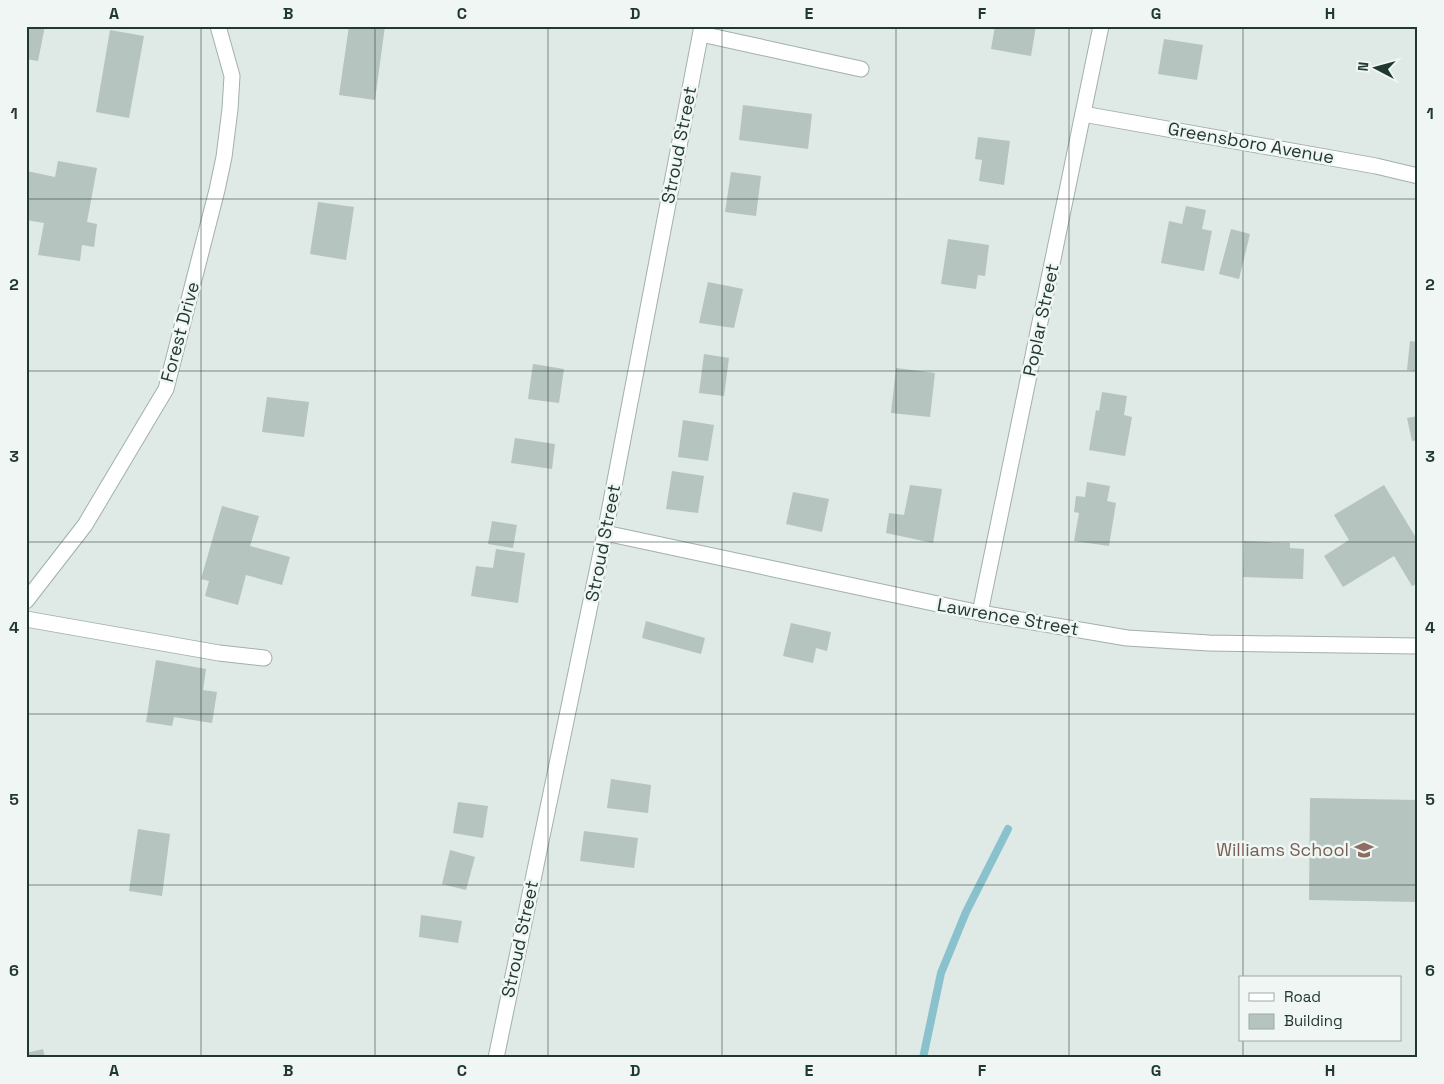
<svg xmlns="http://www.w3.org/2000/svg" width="1444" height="1084" font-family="'Space Grotesk',sans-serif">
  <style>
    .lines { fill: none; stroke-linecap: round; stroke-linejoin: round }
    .stream { stroke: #89c2cc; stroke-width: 8 }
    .building { fill: #b5c4be }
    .minor-casing { stroke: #a2b0ac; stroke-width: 17 }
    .minor { stroke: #fff; stroke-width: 15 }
    .grid { fill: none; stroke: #213832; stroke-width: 1; stroke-opacity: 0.55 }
    .labels { text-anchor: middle; stroke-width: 5; stroke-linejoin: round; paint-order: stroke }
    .street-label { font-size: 18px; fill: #213832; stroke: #eff6f3 }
    .education-label { font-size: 18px; fill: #785e54; stroke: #eff6f3; text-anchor: end }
    .neatline { fill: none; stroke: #213832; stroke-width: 2 }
    .grid-label { font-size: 16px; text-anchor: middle; font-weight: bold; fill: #213832 }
  </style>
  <rect width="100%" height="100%" fill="#dfe9e5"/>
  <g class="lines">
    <polyline class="stream" points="923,1058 941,973 966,912 1008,829"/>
  </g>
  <g class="building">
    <polygon points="26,26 45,26 38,61 26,59"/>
    <polygon points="349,26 385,26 375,100 339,95"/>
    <polygon points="995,26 1036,26 1031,56 991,49"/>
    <polygon points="110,30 144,36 129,118 96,112"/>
    <polygon points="1164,39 1203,45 1197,80 1158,74"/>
    <polygon points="743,105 812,114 808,149 739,140"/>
    <polygon points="978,137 1010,141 1004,185 979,181 982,160 975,159"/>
    <polygon points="58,161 97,168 87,222 97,224 94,247 82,245 80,261 38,255 44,223 26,220 27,171 55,177"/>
    <polygon points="731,172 761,176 756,216 725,212"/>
    <polygon points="318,202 354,207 346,260 310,254"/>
    <polygon points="1186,206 1206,210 1202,229 1212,231 1204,271 1161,263 1169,221 1182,224"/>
    <polygon points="1231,229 1250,234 1239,279 1219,274"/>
    <polygon points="948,239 989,245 985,276 978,275 976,289 941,284"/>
    <polygon points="708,282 743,289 734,328 699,323"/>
    <polygon points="1410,341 1418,342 1418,371 1407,370"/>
    <polygon points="704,354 729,358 724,396 699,393"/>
    <polygon points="533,364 564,369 559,403 528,399"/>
    <polygon points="896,368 935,373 930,417 891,413"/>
    <polygon points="1102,392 1127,396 1124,415 1132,417 1125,456 1089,450 1096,410 1099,411"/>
    <polygon points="267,397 309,402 304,437 262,432"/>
    <polygon points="1418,416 1418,440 1412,441 1407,418"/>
    <polygon points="683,420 714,425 708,461 678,457"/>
    <polygon points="515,438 555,444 552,469 511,463"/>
    <polygon points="672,471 704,476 698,513 666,509"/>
    <polygon points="1087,482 1110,486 1107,501 1116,503 1109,546 1074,541 1079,513 1074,512 1076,496 1085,497"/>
    <polygon points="910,485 942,489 933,543 886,533 889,513 904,515"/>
    <polygon points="1384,485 1418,541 1418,583 1412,586 1394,556 1343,587 1324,556 1349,540 1334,515"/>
    <polygon points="793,492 829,499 822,532 786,524"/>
    <polygon points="222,506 259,516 250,546 290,557 282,585 246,575 238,605 205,596 209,581 201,579"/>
    <polygon points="492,521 517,525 513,548 488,544"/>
    <polygon points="1244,541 1290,543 1290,548 1304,549 1303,579 1243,577"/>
    <polygon points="496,549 525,553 518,603 471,596 476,566 493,568"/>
    <polygon points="646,621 705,638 701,654 642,638"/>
    <polygon points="791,623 831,632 827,651 816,648 813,663 783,656"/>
    <polygon points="156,660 206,669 203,690 217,692 212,723 174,717 172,726 146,722"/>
    <polygon points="611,779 651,785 648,813 607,808"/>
    <polygon points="1310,798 1418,800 1418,902 1309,900"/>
    <polygon points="458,802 488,806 483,838 453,833"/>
    <polygon points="138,829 170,834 162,896 129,891"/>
    <polygon points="584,831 638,838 634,868 580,861"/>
    <polygon points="450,850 475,857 466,890 442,884"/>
    <polygon points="421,915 462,921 458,943 419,937"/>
    <polygon points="43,1049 45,1058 26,1058 26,1053"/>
  </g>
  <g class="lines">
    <g class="minor-casing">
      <g id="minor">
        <polyline points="701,34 861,69"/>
        <polyline points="1083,114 1376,166 1418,176"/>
        <polyline points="605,533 980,613 1127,638 1209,643 1418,646"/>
        <polyline points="26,601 85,525 166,389 217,190 224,157 230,109 232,76 218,26"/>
        <polyline points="980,613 1101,26"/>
        <polyline points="26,619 219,653 264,658"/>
        <polyline points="496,1058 605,533 702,26"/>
      </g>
    </g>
    <use href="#minor" class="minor"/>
  </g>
  <path class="grid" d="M201,26V1058M375,26V1058M548,26V1058M722,26V1058M896,26V1058M1069,26V1058M1243,26V978M26,199H1418M26,371H1418M26,542H1418M26,714H1418M26,885H1418M1243,1040V1058"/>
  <defs>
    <g id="school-bare" transform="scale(1.5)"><path d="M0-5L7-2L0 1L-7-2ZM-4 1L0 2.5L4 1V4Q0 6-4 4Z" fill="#8d6e63" stroke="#eff6f3" stroke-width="2.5" paint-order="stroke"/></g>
  </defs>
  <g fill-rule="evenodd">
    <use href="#school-bare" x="1364" y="850"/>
  </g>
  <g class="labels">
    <g class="street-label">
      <text transform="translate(1251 143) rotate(10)" y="6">Greensboro Avenue</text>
      <text transform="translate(679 145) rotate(-79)" y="6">Stroud Street</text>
      <text transform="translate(1041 320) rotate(-78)" y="6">Poplar Street</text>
      <text transform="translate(180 332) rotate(-75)" y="6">Forest Drive</text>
      <text transform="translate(603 543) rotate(-79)" y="6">Stroud Street</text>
      <text transform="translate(1008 617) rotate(10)" y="6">Lawrence Street</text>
      <text transform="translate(520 939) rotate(-78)" y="6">Stroud Street</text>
    </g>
    <g class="education-label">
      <text x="1349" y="856">Williams School</text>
    </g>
  </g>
  <rect width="1444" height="1084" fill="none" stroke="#eff6f3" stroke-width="55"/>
  <rect x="1239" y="976" width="162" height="65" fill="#eff6f3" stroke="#9daaa6"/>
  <rect x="1249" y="993" width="25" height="8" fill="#ffffff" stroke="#9daaa6"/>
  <text x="1284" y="1002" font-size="15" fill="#213832">Road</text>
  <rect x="1249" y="1014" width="25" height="15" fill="#b5c4be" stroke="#9daaa6"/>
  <text x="1284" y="1026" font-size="15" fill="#213832">Building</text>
  <g transform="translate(1376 68) rotate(276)" stroke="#eff6f3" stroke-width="4" paint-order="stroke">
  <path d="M0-4L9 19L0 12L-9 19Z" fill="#213832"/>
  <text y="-8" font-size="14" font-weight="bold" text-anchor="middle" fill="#213832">N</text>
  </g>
  <rect x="28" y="28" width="1388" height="1028" class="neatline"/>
  <g class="grid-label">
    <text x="114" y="19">A</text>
    <text x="288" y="19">B</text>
    <text x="462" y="19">C</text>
    <text x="635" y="19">D</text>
    <text x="809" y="19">E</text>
    <text x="982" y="19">F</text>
    <text x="1156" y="19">G</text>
    <text x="1330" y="19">H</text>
    <text x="14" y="119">1</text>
    <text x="1430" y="119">1</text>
    <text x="14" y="290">2</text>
    <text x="1430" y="290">2</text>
    <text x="14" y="462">3</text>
    <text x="1430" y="462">3</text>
    <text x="14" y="633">4</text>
    <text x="1430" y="633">4</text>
    <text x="14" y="805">5</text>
    <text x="1430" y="805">5</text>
    <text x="14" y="976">6</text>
    <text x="1430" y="976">6</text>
    <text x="114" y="1076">A</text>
    <text x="288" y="1076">B</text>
    <text x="462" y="1076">C</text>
    <text x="635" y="1076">D</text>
    <text x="809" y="1076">E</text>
    <text x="982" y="1076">F</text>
    <text x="1156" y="1076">G</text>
    <text x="1330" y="1076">H</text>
  </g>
</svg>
